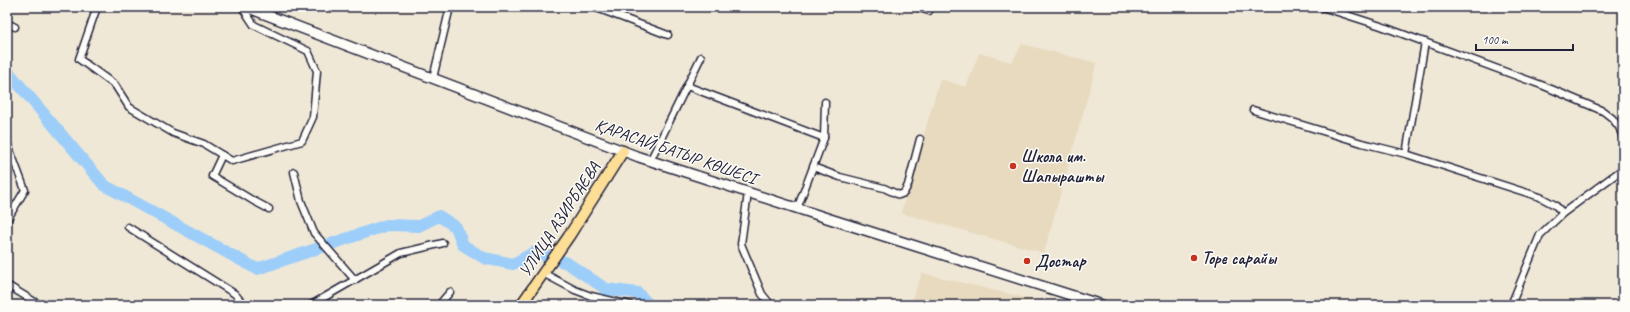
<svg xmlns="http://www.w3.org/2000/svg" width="1630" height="312" font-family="Caveat,sans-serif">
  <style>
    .built { fill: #e7dabf }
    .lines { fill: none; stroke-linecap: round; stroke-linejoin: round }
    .river { stroke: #9dcefa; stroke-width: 12 }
    .street-casing { stroke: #22223b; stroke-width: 9 }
    .secondary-casing { stroke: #22223b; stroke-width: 12 }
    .primary-casing { stroke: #22223b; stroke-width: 13 }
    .street { stroke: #fdfcf7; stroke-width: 6 }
    .secondary { stroke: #fdfcf7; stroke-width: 9 }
    .primary { stroke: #fcde96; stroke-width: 10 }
    .poi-dot { fill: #c8321e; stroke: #fdfcf7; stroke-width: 1.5 }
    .labels { text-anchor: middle; stroke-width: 3; stroke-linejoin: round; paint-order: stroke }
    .street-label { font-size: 17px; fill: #22223b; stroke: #fdfcf7 }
    .poi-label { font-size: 17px; font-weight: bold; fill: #22223b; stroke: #fdfcf7; text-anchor: start }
  </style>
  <rect width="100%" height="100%" fill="#f0e8d6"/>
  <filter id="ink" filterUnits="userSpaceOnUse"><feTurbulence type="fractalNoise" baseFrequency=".025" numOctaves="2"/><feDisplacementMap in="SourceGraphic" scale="8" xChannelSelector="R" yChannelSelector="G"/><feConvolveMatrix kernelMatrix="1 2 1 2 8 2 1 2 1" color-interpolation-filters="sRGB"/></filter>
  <g filter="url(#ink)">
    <g class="built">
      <polygon points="1022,44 1097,63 1044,253 901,213 940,79 966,87 979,53 1012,62"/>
      <polygon points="922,273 1034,300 1032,305 910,305"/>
    </g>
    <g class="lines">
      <polyline class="river" points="7,72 10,74 104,185 257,269 387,225 419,226 439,216 456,227 463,245 484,258 513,264 535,252 567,263 606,289 638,293 649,305"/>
      <g class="street-casing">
        <g id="street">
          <polyline points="97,7 79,59 115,85 129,107 173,133 204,144 232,161 302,141 313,117 317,71 308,51 254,25 242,7"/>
          <polyline points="594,7 668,35"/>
          <polyline points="916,7 929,11"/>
          <polyline points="1322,7 1381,26 1544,86 1603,111 1612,118 1619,127 1623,137"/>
          <polyline points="7,23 15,27"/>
          <polyline points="433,78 450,7"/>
          <polyline points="687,86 824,138"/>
          <polyline points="1253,110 1362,143 1406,154 1540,197 1555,205 1563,213"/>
          <polyline points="7,142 25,190 7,220"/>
          <polyline points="1406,154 1425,42"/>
          <polyline points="222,155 212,176 252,200 269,209"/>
          <polyline points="650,161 701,57"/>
          <polyline points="813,167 840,177 884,188 899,195 904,193 908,185 920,139"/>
          <polyline points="294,172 301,201 314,233 355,280"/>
          <polyline points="748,193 741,244 762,294 771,305"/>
          <polyline points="797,209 824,138 825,102"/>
          <polyline points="128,227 235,294 244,305"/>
          <polyline points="543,273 575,290 591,296 630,305"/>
          <polyline points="7,285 40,305"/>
          <polyline points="311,305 401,253 443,243"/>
          <polyline points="439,305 450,292"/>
          <polyline points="1511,305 1540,235 1563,213 1623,169"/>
        </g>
      </g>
      <g class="secondary-casing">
        <polyline id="secondary" points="246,7 639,157 830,219 1102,305"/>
      </g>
      <g class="primary-casing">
        <polyline id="primary" points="521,305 569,236 623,151"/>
      </g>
      <use href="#street" class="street"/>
      <use href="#secondary" class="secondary"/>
      <use href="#primary" class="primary"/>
    </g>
  </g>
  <g class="poi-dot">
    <circle cx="1013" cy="166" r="4"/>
    <circle cx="1194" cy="258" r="4"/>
    <circle cx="1027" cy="261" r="4"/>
  </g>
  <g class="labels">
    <g class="street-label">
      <text transform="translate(676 151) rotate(19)" y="6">ҚАРАСАЙ БАТЫР КӨШЕСІ</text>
      <text transform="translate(559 219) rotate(-57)" y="6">УЛИЦА АЗИРБАЕВА</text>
    </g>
    <g class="poi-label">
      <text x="1021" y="162">Школа им.<tspan x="1021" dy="20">Шапырашты</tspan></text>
      <text x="1202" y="264">Торе сарайы</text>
      <text x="1035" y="267">Достар</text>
    </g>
  </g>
  <rect width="1630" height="312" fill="none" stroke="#fdfcf7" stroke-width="24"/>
  <rect x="12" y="12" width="1606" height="288" fill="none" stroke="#22223b" stroke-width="1.5" filter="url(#ink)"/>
  <path d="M1476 44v6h97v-6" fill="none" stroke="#22223b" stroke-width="2"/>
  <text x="1482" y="44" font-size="12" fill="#22223b" stroke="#fdfcf7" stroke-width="3" paint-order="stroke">100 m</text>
</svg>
